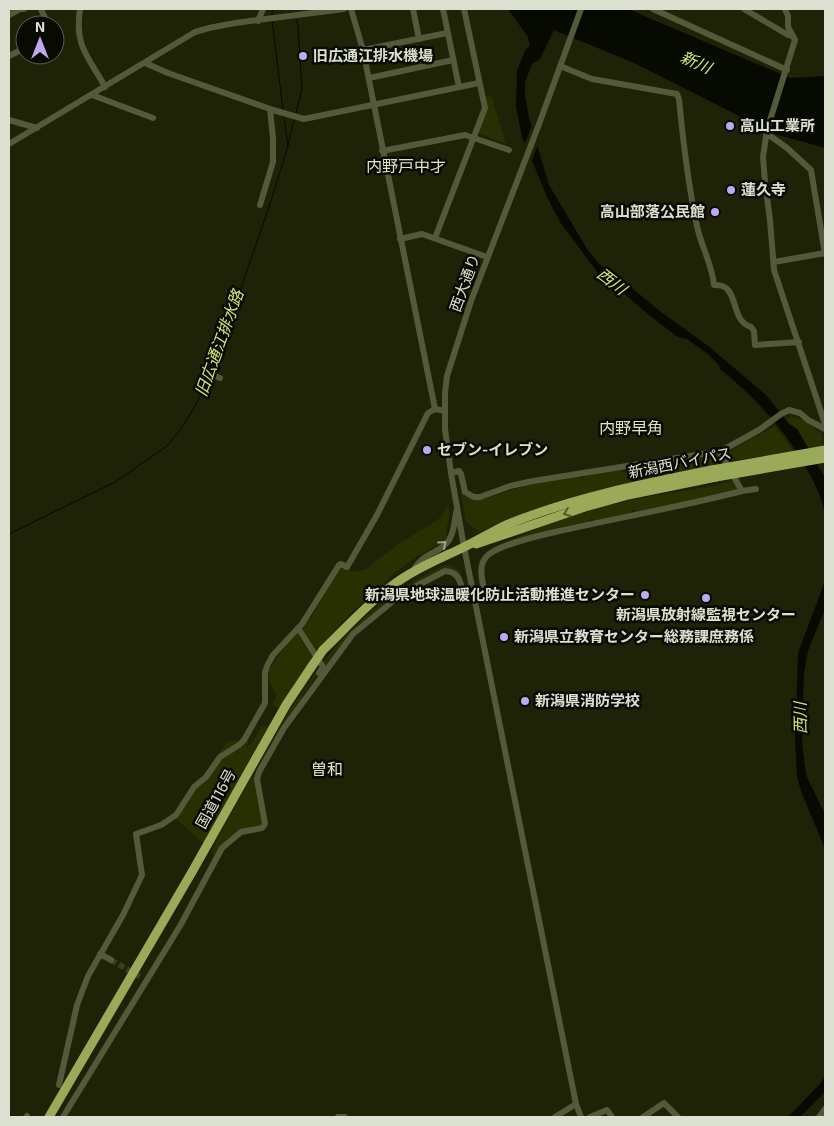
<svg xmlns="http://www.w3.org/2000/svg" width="834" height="1126" font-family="'Exo 2','Noto Sans JP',sans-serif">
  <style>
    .green { fill: #282f00 }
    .water { fill: #070a00 }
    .pier { fill: #1e2207 }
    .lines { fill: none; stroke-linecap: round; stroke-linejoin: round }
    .stream { stroke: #070a00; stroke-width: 1 }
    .minor-tunnel { stroke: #3a3e25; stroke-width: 6; stroke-dasharray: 6 3; stroke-linecap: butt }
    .minor { stroke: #535a3a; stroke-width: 6 }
    .highway { stroke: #9aaa59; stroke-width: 9 }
    .highway-bridge { stroke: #9aaa59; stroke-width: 9 }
    .oneway { stroke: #515a2e }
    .oneway2 { stroke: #9ea48c }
    .poi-dot { fill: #c0a8f4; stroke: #080b02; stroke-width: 2 }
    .labels { text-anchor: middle; stroke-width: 5; stroke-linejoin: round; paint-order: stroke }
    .poi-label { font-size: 15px; font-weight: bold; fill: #dce0d0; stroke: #080b02; text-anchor: start }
    .street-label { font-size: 15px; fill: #dce0d0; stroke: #080b02 }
    .water-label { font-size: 16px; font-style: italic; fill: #d3e87a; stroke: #080b02 }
    .neighbourhood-label { font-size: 16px; fill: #dee6c4; stroke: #080b02 }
  </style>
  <rect width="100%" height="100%" fill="#1e2207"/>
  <g class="green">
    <polygon points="491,95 506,144 478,133 485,97"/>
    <path d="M792,417C805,417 811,427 822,434L823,448L810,450L797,429L790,424L786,419Z"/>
    <polygon points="775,426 795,453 726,461 724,454"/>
    <polygon points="708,456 719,456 722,462 704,469 503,522 480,532 466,522 460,486 464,495 484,499 528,485 579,476 583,480 585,474 620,470 625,473 628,469"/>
    <path d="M732,481L737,487L735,491L636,513L632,508L631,514L595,521L591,518L588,523L541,533L482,557V591L480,592C479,582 475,567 481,558C489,546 503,543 516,538C554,522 591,508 631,500C665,493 699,490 732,481Z"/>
    <polygon points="447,498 450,514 446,532 447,536 438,545 416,557 390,577 342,622 317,654 301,629 313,614 339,568 347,569 353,572 366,569 397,545 440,518 447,507"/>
    <path d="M445,565H450L460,571L462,579C459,574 454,569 447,568C435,568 378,609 366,620C351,633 339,652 326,667L323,663C347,629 379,602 414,581C424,576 434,569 445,565Z"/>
    <polygon points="297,634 314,658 280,709 272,705 277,694 274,692 267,673 284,648"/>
    <polygon points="321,666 321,669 302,696 302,702 256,777 262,823 259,826 247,828 216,856 211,852 221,832 290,709"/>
    <polygon points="262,725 269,729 205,845 175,818 225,744 230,741 249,739 246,748 253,741"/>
  </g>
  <g class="water">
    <path d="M508,9H628L790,78L825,76V148L775,134L634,63L554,30L540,59L532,64L525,82V96L529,118L549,185L587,249L599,264L616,275L661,312L707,345L766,395L789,424L797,429L824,476L825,482V515C823,507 821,497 817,489C796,442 760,401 720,369L719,365L708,354L687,339L678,337L650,316L611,282L598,273L560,222L548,199L522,137L516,107L517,70L526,49L530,46L528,37Z"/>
    <polygon points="825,581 825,609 808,651 804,673 803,701 805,720 802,742 806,775 825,814 825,849 801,791 797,777 795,738 798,653"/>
    <polygon points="825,1076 825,1092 800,1117 788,1117 820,1084"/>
  </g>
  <polygon class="pier" points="533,123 539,142 530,165 523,148"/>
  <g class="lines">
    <g class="stream">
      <polyline points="272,16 272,9"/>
      <polyline points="296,19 298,25 302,89 296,113"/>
      <polyline points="272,20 283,110"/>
      <polyline points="288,145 294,120"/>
      <polyline points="212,372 270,204 288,146 284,117"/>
      <polyline points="9,534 115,482 167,446 183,426 207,385 210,376"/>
    </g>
    <polyline class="minor-tunnel" points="111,960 142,978"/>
    <g class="minor">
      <polyline points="41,9 48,25"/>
      <path d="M80,9C74,47 89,57 105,87"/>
      <polyline points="351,9 363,50 435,409"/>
      <polyline points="413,9 419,39"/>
      <polyline points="443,9 459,87"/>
      <polyline points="653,9 787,70"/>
      <polyline points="744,9 788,35 793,36"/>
      <polyline points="785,9 788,16 788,27 795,40 767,130 763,157 765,182 770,220 774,270 825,424"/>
      <polyline points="9,15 20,9 24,9"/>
      <polyline points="258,21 263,9"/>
      <polyline points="363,50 447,33"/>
      <polyline points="9,56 25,48"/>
      <polyline points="145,63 168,73 273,110 304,119 479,83"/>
      <path d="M560,66L592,79L677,94L679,99C683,141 688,184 697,226C701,246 712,264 714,285C718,285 723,285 726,288C737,296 733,322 751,327L754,331L755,345L799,342"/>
      <polyline points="369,78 453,60"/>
      <polyline points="92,95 153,118"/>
      <polyline points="9,120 37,128"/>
      <polyline points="766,133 787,148 811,170 825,254"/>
      <polyline points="9,144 195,32 209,28 235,23 344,9"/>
      <polyline points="382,151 465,135 509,150"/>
      <polyline points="260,205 273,162 273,139 270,109"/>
      <polyline points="435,238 485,108 464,9"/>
      <polyline points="400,239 422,234 487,257"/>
      <polyline points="774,262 825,253"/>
      <polyline points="204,372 220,378"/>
      <polyline points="451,473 459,471 461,474 465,492 474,497 480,497 510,486 533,481 721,451 759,430 781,414 789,410 800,413 808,420 825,429"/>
      <polyline points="742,491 756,489"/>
      <path d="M413,571C424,551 439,555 449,540C455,531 454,519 457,509"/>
      <polyline points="298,628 323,667 319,673"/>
      <polyline points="100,954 111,960"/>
      <polyline points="59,1085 77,1005 88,976 123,915 142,875 136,834 161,825 176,815 194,787 206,777 220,757 239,745 244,740 265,703 265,672 268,664 273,655 302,624 339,565 341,564 347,567 377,515 428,413 435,409 445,411"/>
      <polyline points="26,1117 27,1116"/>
      <path d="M63,1117L180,926L222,848L241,832L262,828L265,824L257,779L259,772L284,728L353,634L403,593L445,571C461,572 460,584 465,597H475L484,592V589C482,578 478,565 487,556C498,545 538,536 555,532C617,518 680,507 742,491L719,451"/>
      <polyline points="338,1117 345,1117"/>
      <polyline points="555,1117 576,1104"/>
      <polyline points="581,1117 576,1104 464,547 451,473 445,429 445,393 447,376 471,301 538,127 581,9"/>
      <polyline points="590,1117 607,1110 612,1117"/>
      <polyline points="643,1117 664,1103 678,1117"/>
      <polyline points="819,1117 825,1109"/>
    </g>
    <g class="highway">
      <polyline points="476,544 585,507 628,495 716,477"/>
      <path d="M323,650C345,629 365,606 389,588C412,570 437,560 462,548C477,541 491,532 506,525C572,498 642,484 712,470"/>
      <polyline points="49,1117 192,872 286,705 312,666"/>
    </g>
    <g class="highway-bridge">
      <polyline points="712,470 825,450"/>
      <polyline points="716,477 825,458"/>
      <polyline points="312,666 323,650"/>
    </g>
  </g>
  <defs><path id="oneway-chevron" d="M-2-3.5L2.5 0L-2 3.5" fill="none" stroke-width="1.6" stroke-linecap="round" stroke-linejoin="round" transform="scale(1.25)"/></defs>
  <use class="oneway" href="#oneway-chevron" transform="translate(567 513) rotate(160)"/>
  <use class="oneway2" href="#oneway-chevron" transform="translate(443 544) rotate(-42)"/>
  <g class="poi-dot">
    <circle cx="303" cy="56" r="5"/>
    <circle cx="730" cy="126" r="5"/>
    <circle cx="731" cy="190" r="5"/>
    <circle cx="715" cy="212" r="5"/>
    <circle cx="427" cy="450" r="5"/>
    <circle cx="645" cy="595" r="5"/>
    <circle cx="706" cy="598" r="5"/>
    <circle cx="504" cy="637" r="5"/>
    <circle cx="525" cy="701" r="5"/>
  </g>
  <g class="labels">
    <g class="poi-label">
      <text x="313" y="61">旧広通江排水機場</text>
      <text x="740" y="131">高山工業所</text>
      <text x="741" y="195">蓮久寺</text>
      <text x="705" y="217" text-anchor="end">高山部落公民館</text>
      <text x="437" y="455">セブン-イレブン</text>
      <text x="635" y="600" text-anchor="end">新潟県地球温暖化防止活動推進センター</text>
      <text x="706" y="620" text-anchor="middle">新潟県放射線監視センター</text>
      <text x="514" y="642">新潟県立教育センター総務課庶務係</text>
      <text x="535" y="706">新潟県消防学校</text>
    </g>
    <g class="street-label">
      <text transform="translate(465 283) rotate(-70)" y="5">西大通り</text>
      <text transform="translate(680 463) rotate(-11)" y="5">新潟西バイパス</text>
      <text transform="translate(216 799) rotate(-61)" y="5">国道116号</text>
    </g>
    <g class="water-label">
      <text transform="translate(696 62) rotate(24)" y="6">新川</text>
      <text transform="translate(612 281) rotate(38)" y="6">西川</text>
      <text transform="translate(219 343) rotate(-70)" y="6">旧広通江排水路</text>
      <text transform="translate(800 718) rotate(-91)" y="6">西川</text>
    </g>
    <g class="neighbourhood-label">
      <text x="406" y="172">内野戸中才</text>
      <text x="631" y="434">内野早角</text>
      <text x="327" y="775">曽和</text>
    </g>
  </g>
  <rect width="834" height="1126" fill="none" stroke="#dce0d0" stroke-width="20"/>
  <g transform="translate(40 40)"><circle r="24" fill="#080b02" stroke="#5d6054"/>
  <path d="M0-4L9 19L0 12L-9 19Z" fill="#c0a8f4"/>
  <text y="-8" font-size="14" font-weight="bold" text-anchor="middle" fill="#dce0d0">N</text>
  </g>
</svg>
